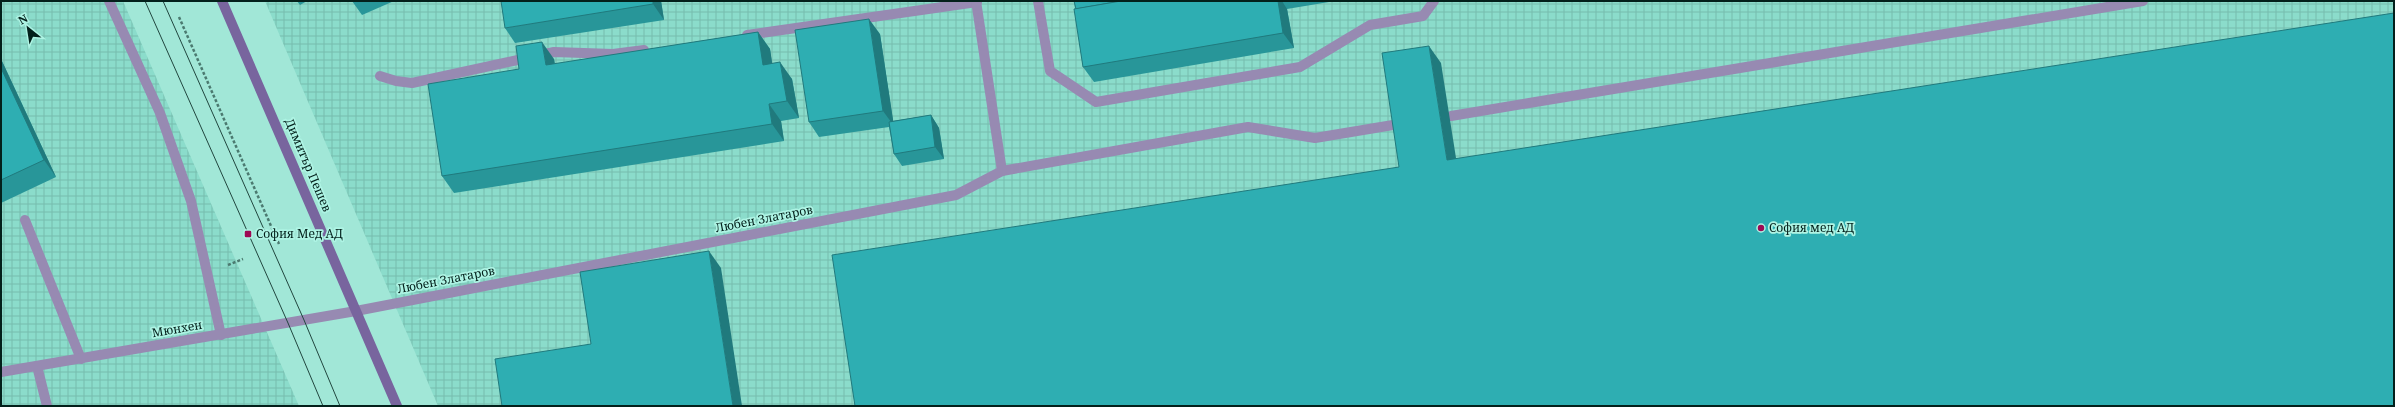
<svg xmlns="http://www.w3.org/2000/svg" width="2395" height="407" font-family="'Noto Serif',serif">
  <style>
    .industrial { fill: url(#industrial-grid) }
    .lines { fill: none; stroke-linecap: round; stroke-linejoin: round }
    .path { stroke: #4b7a70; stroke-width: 2.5; stroke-dasharray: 3 2; stroke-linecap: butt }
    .lane { stroke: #978ab2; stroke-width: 10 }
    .street { stroke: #978ab2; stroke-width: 10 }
    .secondary { stroke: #78659e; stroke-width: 10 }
    .tram { stroke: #21463f; stroke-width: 1 }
    .wall { fill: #289699 }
    .shaded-wall { fill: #207a7d }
    .building { fill: #2eaeb2; stroke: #207a7d }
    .poi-dot { fill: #9d0954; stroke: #aef4e4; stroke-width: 1.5 }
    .labels { text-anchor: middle; stroke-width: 3.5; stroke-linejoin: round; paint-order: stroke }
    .street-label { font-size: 12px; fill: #03201b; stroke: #aef4e4 }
    .poi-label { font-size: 12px; fill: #03201b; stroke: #aef4e4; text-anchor: start }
  </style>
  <defs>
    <pattern id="industrial-grid" width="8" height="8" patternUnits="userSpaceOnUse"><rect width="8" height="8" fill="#8bdccb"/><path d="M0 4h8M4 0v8" fill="none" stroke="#76bcae"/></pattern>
  </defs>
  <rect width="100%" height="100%" fill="#a1e7d7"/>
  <g class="industrial">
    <polygon points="1,1 123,1 299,406 1,406"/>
    <polygon points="265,1 2394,1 2394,406 438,406"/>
  </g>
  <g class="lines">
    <g class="path">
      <polyline points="179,17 279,244"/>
      <polyline points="228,265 243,259"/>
    </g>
    <g class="lane">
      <polyline points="109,1 160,113 191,201 221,335"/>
      <polyline points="1038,1 1050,71 1096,102 1300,67 1370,25 1423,16 1434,1"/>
      <polyline points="747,35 977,2"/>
      <polyline points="380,76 396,81 412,83 554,52 613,54 644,50"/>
      <polyline points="1451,116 2143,1"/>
      <polyline points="1002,171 1248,127 1315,138 1399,124"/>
      <polyline points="25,220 81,359"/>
      <polyline points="37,366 47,406"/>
    </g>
    <polyline class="street" points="1,372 356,311 956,195 1002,171 976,1"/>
    <polyline class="secondary" points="222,1 397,406"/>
    <g class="tram">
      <polyline points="145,1 288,323 323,406"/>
      <polyline points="163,1 304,320 340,406"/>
    </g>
  </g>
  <g class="wall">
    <polygon points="297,1 307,1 300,5"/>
    <polygon points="352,1 394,1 362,15"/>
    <polygon points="661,1 664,20 515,43 505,28"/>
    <polygon points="1074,1 1335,1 1287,9 1294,48 1094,82 1083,67"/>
    <polygon points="758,32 770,49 772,63 792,79 799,118 781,121 784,141 454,193 442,176 519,69 554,59 555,64"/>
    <polygon points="880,34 893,121 931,115 939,128 944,159 902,166 894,154 889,127 819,137 809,122"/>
    <polygon points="1,59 56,177 1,203"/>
  </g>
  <g class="shaded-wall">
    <polygon points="653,1 661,1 664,20 653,4"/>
    <polygon points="1278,1 1282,1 1287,9 1294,48 1283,33"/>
    <polygon points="869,19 880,34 894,126 883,111"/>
    <polygon points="758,32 770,49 775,82 763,65"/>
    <polygon points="542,42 554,59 557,82 546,65"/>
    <polygon points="1429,46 1441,63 1459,177 1447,160"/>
    <polygon points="1,59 56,177 44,160 1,68"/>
    <polygon points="780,62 792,79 799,118 787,101"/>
    <polygon points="769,104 781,121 784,141 772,124"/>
    <polygon points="931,115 939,128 944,159 935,147"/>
    <polygon points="709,251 721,268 742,406 733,406"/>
  </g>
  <g class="building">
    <polygon points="501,1 653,1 653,4 505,28"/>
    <polygon points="1074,1 1121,1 1076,9"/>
    <polygon points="1121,1 1278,1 1283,33 1083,67 1074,9"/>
    <polygon points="2394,13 2394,406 855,406 832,255 1399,167 1382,53 1429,46 1447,160"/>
    <polygon points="869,19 883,111 809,122 795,30"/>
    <polygon points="758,32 763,65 780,62 787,101 769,104 772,124 442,176 428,84 519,69 516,46 542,42 546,65"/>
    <polygon points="1,68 44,160 1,180"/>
    <polygon points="931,115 935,147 894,154 889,122"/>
    <polygon points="709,251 733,406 502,406 495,359 591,344 580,272"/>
  </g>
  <g class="poi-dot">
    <circle cx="1761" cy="228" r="4"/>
    <rect x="244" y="230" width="8" height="8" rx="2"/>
  </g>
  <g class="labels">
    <g class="street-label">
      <text transform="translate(308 165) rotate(67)" y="4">Димитър Пешев</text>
      <text transform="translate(764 219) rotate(-11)" y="4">Любен Златаров</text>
      <text transform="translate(446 280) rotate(-11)" y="4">Любен Златаров</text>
      <text transform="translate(177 329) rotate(-10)" y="4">Мюнхен</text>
    </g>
    <g class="poi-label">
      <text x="1769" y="232">София мед АД</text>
      <text x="256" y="238">София Мед АД</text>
    </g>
  </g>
  <rect width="2395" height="407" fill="none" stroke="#03201b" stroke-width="4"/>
  <g transform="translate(28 28) rotate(330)" stroke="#aef4e4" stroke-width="3" paint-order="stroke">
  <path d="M0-3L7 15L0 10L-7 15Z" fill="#03201b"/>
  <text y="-6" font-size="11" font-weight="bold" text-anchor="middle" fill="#03201b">N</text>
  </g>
</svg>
